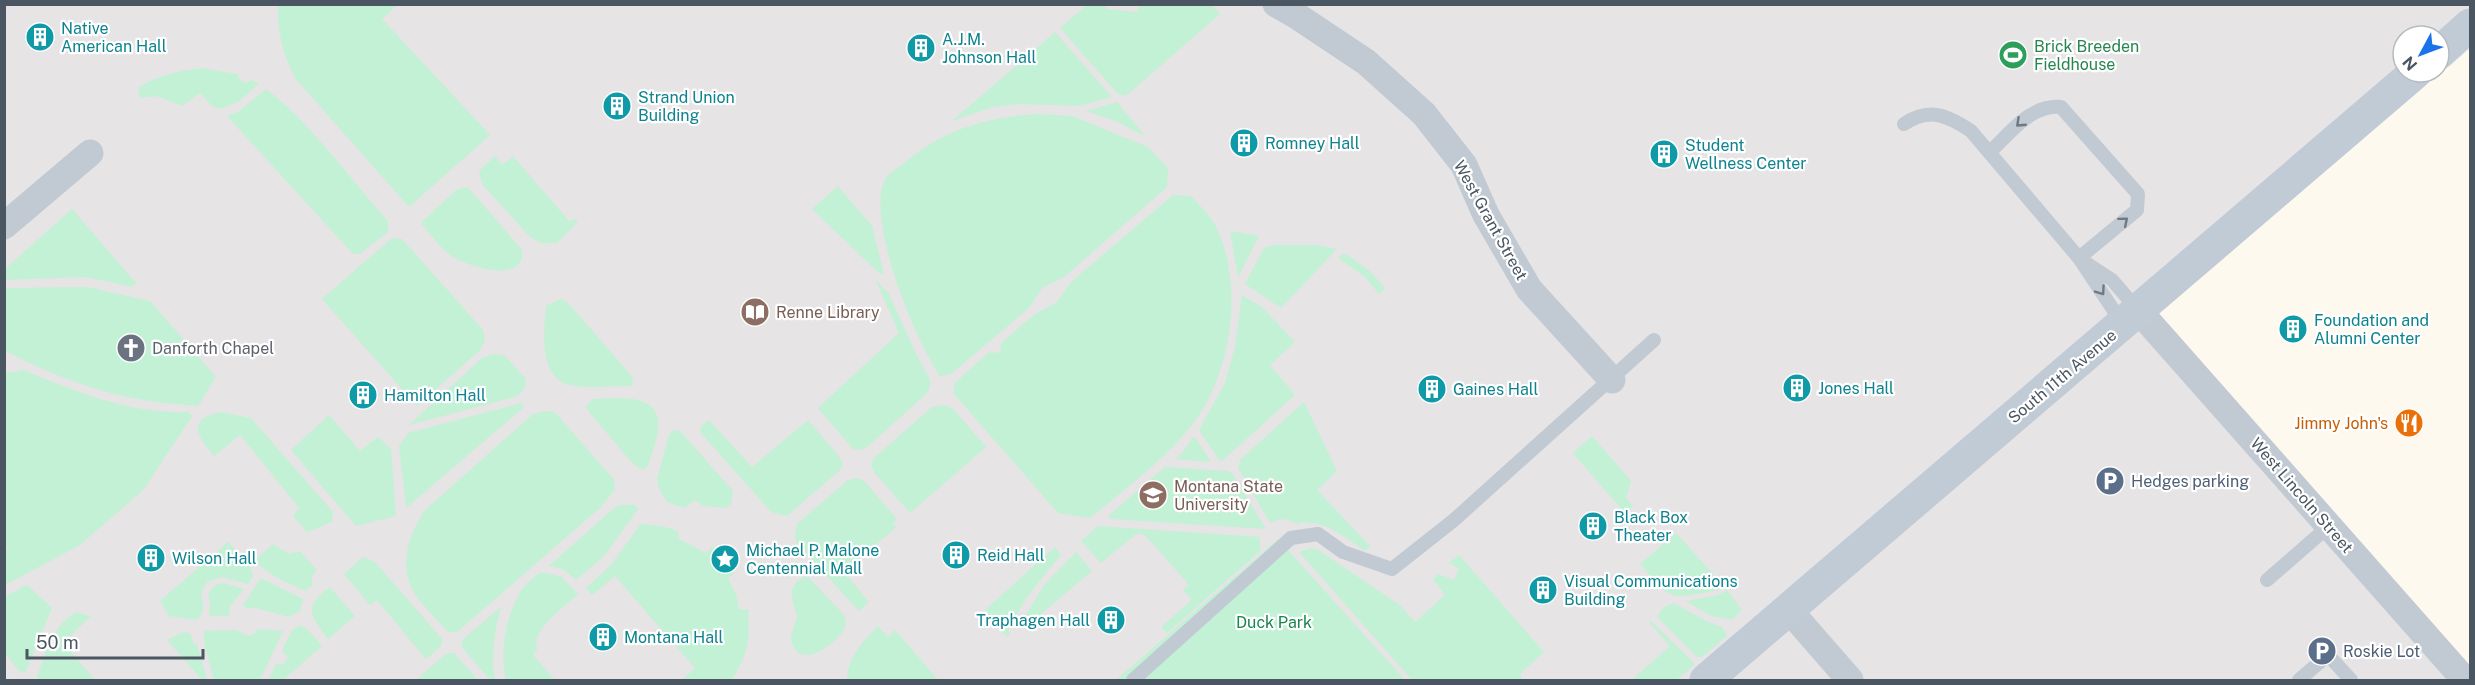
<svg xmlns="http://www.w3.org/2000/svg" width="2475" height="685" font-family="'Public Sans',sans-serif">
  <style>
    .commercial { fill: #fdf9ef }
    .education { fill: #e6e4e5 }
    .green { fill: #c3f1d5 }
    .lines { fill: none; stroke-linecap: round; stroke-linejoin: round }
    .lane { stroke: #c1cad2; stroke-width: 14 }
    .street { stroke: #c1cad2; stroke-width: 27 }
    .secondary { stroke: #c1cbd6; stroke-width: 33 }
    .oneway { stroke: #6e7983 }
    .labels { text-anchor: middle; stroke-width: 4.5; stroke-linejoin: round; paint-order: stroke }
    .culture-label { font-size: 16px; fill: #0d838f; stroke: #fff; text-anchor: start }
    .leisure-label { font-size: 16px; fill: #27864d; stroke: #fff; text-anchor: start }
    .street-label { font-size: 16px; fill: #4a5661; stroke: #fff }
    .education-label { font-size: 16px; fill: #785e54; stroke: #fff; text-anchor: start }
    .worship-label { font-size: 16px; fill: #5b616d; stroke: #fff; text-anchor: start }
    .food-label { font-size: 16px; fill: #c56008; stroke: #fff; text-anchor: end }
    .service-label { font-size: 16px; fill: #4e5e75; stroke: #fff; text-anchor: start }
    .park-label { font-size: 16px; fill: #17864f; stroke: #fff }
  </style>
  <rect width="100%" height="100%" fill="#f5f3f3"/>
  <polygon class="commercial" points="2470,50 2470,680 2138,310"/>
  <polygon class="education" points="4,5 2470,5 2470,22 2439,36 2403,36 2403,72 2138,310 2465,680 5,680"/>
  <g class="green">
    <path d="M278,5H397L382,19L490,135L409,207L295,78C283,54 277,31 278,5Z"/>
    <polygon points="1087,5 1104,5 1107,9 1137,12 1139,5 1212,5 1220,14 1128,94 1123,96 1117,93 1060,28"/>
    <polygon points="1055,32 1112,97 1079,106 1018,104 993,107 952,121"/>
    <path d="M202,68L237,74L240,80L246,83L251,80L259,84L238,102L220,109L213,107L200,93L182,106L157,96L140,98L138,88C158,75 178,71 202,68Z"/>
    <path d="M266,89C309,121 351,180 388,221V232L360,254H353L227,116L238,112Z"/>
    <polygon points="1117,102 1146,137 1118,122 1086,111"/>
    <path d="M1039,114L1072,116L1148,147L1168,168L1167,187L1064,277L1042,288L1029,308L951,374L940,376C915,340 867,223 884,181C887,174 898,168 904,163C944,129 988,117 1039,114Z"/>
    <polygon points="495,156 502,165 513,156 570,222 574,219 578,222 557,243 540,243 528,235 482,184 479,171"/>
    <polygon points="838,186 872,226 884,274 879,273 812,209"/>
    <path d="M463,188H468L473,193L522,250C527,285 466,267 450,255C439,246 430,234 421,223L456,190Z"/>
    <path d="M1173,195L1191,196C1199,205 1209,214 1215,225C1245,283 1232,374 1192,425C1163,461 1125,489 1090,518L1058,513L953,393L955,383L989,352L997,353L1001,350V343L1035,314L1056,303L1071,282Z"/>
    <polygon points="72,209 136,283 133,287 85,277 5,280 5,269"/>
    <polygon points="1230,231 1259,236 1238,277"/>
    <polygon points="392,238 402,239 483,330 485,340 480,350 417,406 322,299"/>
    <polygon points="1275,245 1318,245 1337,249 1281,308 1245,284 1264,248"/>
    <polygon points="1344,253 1370,271 1385,288 1379,294 1365,277 1338,258"/>
    <polygon points="875,279 889,294 916,354 930,380 930,388 925,395 866,448 860,450 853,449 818,408 899,333"/>
    <path d="M87,287L150,301L216,377L198,406C179,404 161,403 143,400C95,392 48,373 5,351V288Z"/>
    <polygon points="1242,295 1263,308 1295,342 1270,365 1295,395 1222,461 1219,460 1199,430 1225,383 1235,347"/>
    <path d="M561,299L568,303L630,374L633,381L631,386C612,386 588,389 570,385C538,378 544,329 546,306Z"/>
    <polygon points="493,354 504,355 526,379 525,387 518,396 409,425 482,358"/>
    <path d="M24,370C76,392 130,414 188,412L192,416L144,489L80,545L5,585V551L8,547L4,543L5,373Z"/>
    <path d="M593,399C617,399 662,391 658,429C657,442 651,454 648,466L644,470L634,465L589,412L586,406Z"/>
    <path d="M1304,402L1337,471L1317,490L1370,546L1365,551C1345,538 1322,517 1296,524C1287,518 1280,518 1270,523L1238,468L1240,460Z"/>
    <polygon points="521,403 524,407 406,508 399,446 408,433"/>
    <polygon points="944,405 953,409 986,447 910,513 874,472 871,465 874,458 932,407"/>
    <path d="M546,411L555,412L614,480L615,489L601,507L457,632H448C437,619 420,604 412,589C399,562 410,532 425,510L533,414Z"/>
    <path d="M221,412L251,418L333,512L332,522L307,532L293,516L299,508L240,435L214,456C197,436 186,419 221,412Z"/>
    <polygon points="329,415 360,451 378,437 391,449 396,516 356,526 291,450"/>
    <polygon points="709,420 752,467 808,420 838,455 843,464 840,470 787,516 771,512 700,432 701,426"/>
    <polygon points="679,430 733,491 731,504 725,508 704,506 695,500 684,508 667,502 659,489 657,479 669,435 672,431"/>
    <polygon points="1194,436 1210,460 1208,462 1175,459 1183,452"/>
    <polygon points="1592,436 1631,481 1626,498 1633,506 1625,513 1573,453"/>
    <polygon points="1165,467 1227,471 1233,474 1266,529 1112,519 1108,516"/>
    <polygon points="856,478 863,480 897,519 893,523 896,527 844,572 869,602 859,611 796,542 795,532 797,524 848,480"/>
    <polygon points="620,505 635,505 638,509 604,556 576,580 563,569 549,566 613,509"/>
    <path d="M641,524L661,526L678,531L679,539L706,553L712,547L725,559L734,573L728,578L736,594L739,610L748,609C750,643 749,651 732,680H682L695,668L615,576L592,595L586,588L610,566Z"/>
    <polygon points="1098,526 1260,537 1260,551 1167,633 1161,627 1192,600 1183,590 1189,585 1146,536 1140,533 1135,535 1101,563 1081,541"/>
    <path d="M1676,533L1723,585L1718,590C1669,599 1673,603 1640,564Z"/>
    <polygon points="1278,539 1405,680 1116,680"/>
    <path d="M228,542L250,567L253,576L248,584L222,577L207,582L201,593C203,604 206,611 197,620L169,616L160,601Z"/>
    <polygon points="273,544 289,554 300,551 317,570 311,577 313,585 305,591 279,579 257,564 256,559"/>
    <path d="M1055,547L1061,555C1041,579 1021,602 1008,631L1010,634L1007,637L985,610Z"/>
    <polygon points="1310,548 1317,549 1401,606 1415,622 1445,595 1433,579 1438,574 1454,580 1459,569 1449,563 1459,555 1544,652 1520,674 1523,680 1412,680 1299,552"/>
    <polygon points="1076,552 1092,571 1029,624 1024,618 1044,585"/>
    <polygon points="363,557 374,561 442,639 441,646 426,659 377,600 370,605 344,574"/>
    <path d="M541,572L562,577L578,594C564,608 531,628 537,650L533,655L555,680H506C499,652 506,613 523,588C527,582 535,577 541,572Z"/>
    <path d="M807,576L844,615C845,620 847,624 844,629C837,643 801,671 792,643C789,632 796,626 797,616C792,600 785,584 807,576Z"/>
    <polygon points="261,578 303,599 300,611 289,617 256,608 246,608 243,605"/>
    <polygon points="223,583 244,589 230,606 229,616 209,616 210,603 208,596 213,586"/>
    <polygon points="27,585 52,608 25,673 19,671 5,653 4,597"/>
    <path d="M330,587L355,616L328,639C310,616 303,606 330,587Z"/>
    <polygon points="1727,590 1742,610 1732,620 1711,616 1686,601 1719,595"/>
    <polygon points="1674,603 1708,622 1722,627 1727,636 1702,657 1697,657 1657,617 1664,607"/>
    <path d="M501,607C494,632 491,654 495,680H490L462,647V640Z"/>
    <path d="M76,612L91,616L63,643L95,680H38L37,676C47,652 52,626 76,612Z"/>
    <polygon points="1650,620 1692,661 1694,665 1676,680 1632,680 1670,646 1649,622"/>
    <polygon points="299,625 307,629 322,646 283,680 268,680 276,664 283,665 288,656 282,651 291,632"/>
    <path d="M878,626L888,637L895,630L938,680H847C848,657 862,642 878,626Z"/>
    <polygon points="257,629 283,631 260,680 214,680 204,643 204,631 236,630 249,636 255,633"/>
    <polygon points="183,632 190,633 194,644 197,645 207,680 202,680 167,640"/>
    <polygon points="447,653 454,653 478,680 416,680"/>
  </g>
  <g class="lines">
    <g class="lane">
      <path d="M1904,124C1929,107 1947,115 1971,131L2079,258L2122,323"/>
      <path d="M1990,152C2010,133 2031,104 2061,107L2138,194L2137,210L2079,258"/>
      <polyline points="2086,263 2112,280 2138,310"/>
      <polyline points="2267,580 2329,526"/>
      <polyline points="1133,680 1291,538 1318,534 1343,552 1392,569 1454,520 1654,340"/>
      <polyline points="2299,680 2328,655 2351,680"/>
    </g>
    <g class="street">
      <polyline points="1276,4 1297,16 1366,62 1424,114 1464,165 1486,215 1529,289 1612,380"/>
      <polyline points="4,226 90,153"/>
      <polyline points="2138,310 2465,680"/>
      <polyline points="1788,609 1850,680"/>
    </g>
    <g class="secondary">
      <polyline points="2439,53 2470,25"/>
      <polyline points="1706,680 2416,72"/>
    </g>
  </g>
  <defs><path id="oneway-chevron" d="M-2-3.5L2.5 0L-2 3.5" fill="none" stroke-width="1.6" stroke-linecap="round" stroke-linejoin="round" transform="scale(1.5)"/></defs>
  <g class="oneway">
    <use href="#oneway-chevron" transform="translate(2020 123) rotate(137)"/>
    <use href="#oneway-chevron" transform="translate(2124 221) rotate(-40)"/>
    <use href="#oneway-chevron" transform="translate(2101 291) rotate(55)"/>
  </g>
  <defs>
    <g id="building-disc" transform="scale(1.5)"><circle r="9.5" fill="#0f9aa8" stroke="#fff"/><path d="M-4-6H4V6H1V3H-1V6H-4ZM-2.5-4.3h1.7v1.8h-1.7ZM.8-4.3h1.7v1.8H.8ZM-2.5-1h1.7V.8h-1.7ZM.8-1h1.7V.8H.8Z" fill="#fff"/></g>
    <g id="stadium-disc" transform="scale(1.5)"><circle r="9.5" fill="#2e9e5b" stroke="#fff"/><path d="M0-5a6.5 5 0 1 0 0 10a6.5 5 0 1 0 0-10ZM-3.5-1.8h7v3.6h-7Z" fill="#fff"/></g>
    <g id="library-disc" transform="scale(1.5)"><circle r="9.5" fill="#8d6e63" stroke="#fff"/><path d="M-6-4Q-3-5.5-.7-3.5V5Q-3 3-6 4ZM6-4Q3-5.5 .7-3.5V5Q3 3 6 4Z" fill="#fff"/></g>
    <g id="church-disc" transform="scale(1.5)"><circle r="9.5" fill="#6b7280" stroke="#fff"/><path d="M-1.2-6h2.4v3.5h3.3v2.4h-3.3V6h-2.4V-.1h-3.3v-2.4h3.3Z" fill="#fff"/></g>
    <g id="restaurant-disc" transform="scale(1.5)"><circle r="9.5" fill="#e8710a" stroke="#fff"/><path d="M-5-6h1v4h1v-4h1v4h1v-4h1v5L-1.5 .5V6h-2V.5L-5-1ZM5-6V6H3V1.5H1.5Q1.5-4 5-6Z" fill="#fff"/></g>
    <g id="parking-disc" transform="scale(1.5)"><circle r="9.5" fill="#5c6f8a" stroke="#fff"/><path d="M-3.5-5.5H1a3.5 3.5 0 0 1 0 7H-1V5.5H-3.5ZM-1-3.4V-.6H.8a1.4 1.4 0 0 0 0-2.8Z" fill="#fff"/></g>
    <g id="university-disc" transform="scale(1.5)"><circle r="9.5" fill="#8d6e63" stroke="#fff"/><path d="M0-5L7-2L0 1L-7-2ZM-4 1L0 2.5L4 1V4Q0 6-4 4Z" fill="#fff"/></g>
    <g id="sight-disc" transform="scale(1.5)"><circle r="9.5" fill="#0f9aa8" stroke="#fff"/><path d="M0-6L1.8-2.2L6-1.7L2.9 1.2L3.7 5.4L0 3.3L-3.7 5.4L-2.9 1.2L-6-1.7L-1.8-2.2Z" fill="#fff"/></g>
  </defs>
  <g fill-rule="evenodd">
    <use href="#building-disc" x="40" y="37"/>
    <use href="#building-disc" x="921" y="48"/>
    <use href="#stadium-disc" x="2013" y="55"/>
    <use href="#building-disc" x="617" y="106"/>
    <use href="#building-disc" x="1244" y="143"/>
    <use href="#building-disc" x="1664" y="154"/>
    <use href="#library-disc" x="755" y="312"/>
    <use href="#building-disc" x="2293" y="329"/>
    <use href="#church-disc" x="131" y="348"/>
    <use href="#building-disc" x="1797" y="388"/>
    <use href="#building-disc" x="1432" y="389"/>
    <use href="#building-disc" x="363" y="395"/>
    <use href="#restaurant-disc" x="2409" y="423"/>
    <use href="#parking-disc" x="2110" y="481"/>
    <use href="#university-disc" x="1153" y="495"/>
    <use href="#building-disc" x="1593" y="526"/>
    <use href="#building-disc" x="956" y="555"/>
    <use href="#building-disc" x="151" y="558"/>
    <use href="#sight-disc" x="725" y="559"/>
    <use href="#building-disc" x="1543" y="590"/>
    <use href="#building-disc" x="1111" y="620"/>
    <use href="#building-disc" x="603" y="637"/>
    <use href="#parking-disc" x="2322" y="651"/>
  </g>
  <g class="labels">
    <g class="culture-label">
      <text x="61" y="34">Native<tspan x="61" dy="18">American Hall</tspan></text>
      <text x="942" y="45">A.J.M.<tspan x="942" dy="18">Johnson Hall</tspan></text>
      <text x="638" y="103">Strand Union<tspan x="638" dy="18">Building</tspan></text>
      <text x="1265" y="149">Romney Hall</text>
      <text x="1685" y="151">Student<tspan x="1685" dy="18">Wellness Center</tspan></text>
      <text x="2314" y="326">Foundation and<tspan x="2314" dy="18">Alumni Center</tspan></text>
      <text x="1818" y="394">Jones Hall</text>
      <text x="1453" y="395">Gaines Hall</text>
      <text x="384" y="401">Hamilton Hall</text>
      <text x="1614" y="523">Black Box<tspan x="1614" dy="18">Theater</tspan></text>
      <text x="746" y="556">Michael P. Malone<tspan x="746" dy="18">Centennial Mall</tspan></text>
      <text x="977" y="561">Reid Hall</text>
      <text x="172" y="564">Wilson Hall</text>
      <text x="1564" y="587">Visual Communications<tspan x="1564" dy="18">Building</tspan></text>
      <text x="1090" y="626" text-anchor="end">Traphagen Hall</text>
      <text x="624" y="643">Montana Hall</text>
    </g>
    <g class="leisure-label">
      <text x="2034" y="52">Brick Breeden<tspan x="2034" dy="18">Fieldhouse</tspan></text>
    </g>
    <g class="street-label">
      <text transform="translate(1491 220) rotate(61)" y="6">West Grant Street</text>
      <text transform="translate(2062 376) rotate(-40)" y="6">South 11th Avenue</text>
      <text transform="translate(2302 495) rotate(49)" y="6">West Lincoln Street</text>
    </g>
    <g class="education-label">
      <text x="776" y="318">Renne Library</text>
      <text x="1174" y="492">Montana State<tspan x="1174" dy="18">University</tspan></text>
    </g>
    <g class="worship-label">
      <text x="152" y="354">Danforth Chapel</text>
    </g>
    <g class="food-label">
      <text x="2388" y="429">Jimmy John's</text>
    </g>
    <g class="service-label">
      <text x="2131" y="487">Hedges parking</text>
      <text x="2343" y="657">Roskie Lot</text>
    </g>
    <g class="park-label">
      <text x="1274" y="628">Duck Park</text>
    </g>
  </g>
  <rect width="2475" height="685" fill="none" stroke="#4a5661" stroke-width="12"/>
  <g transform="translate(2421 54) rotate(229)"><circle r="28" fill="#ffffff" stroke="#b7bbc0" stroke-width="1.5"/>
  <path d="M0-4.5L10 22L0 15L-10 22Z" fill="#1a73e8"/>
  <text y="-9" font-size="16" font-weight="bold" text-anchor="middle" fill="#4a5661">N</text>
  </g>
  <path d="M27 649v9h176v-9" fill="none" stroke="#4a5661" stroke-width="3"/>
  <text x="36" y="649" font-size="18" fill="#4a5661" stroke="#ffffff" stroke-width="4.5" paint-order="stroke">50 m</text>
</svg>
